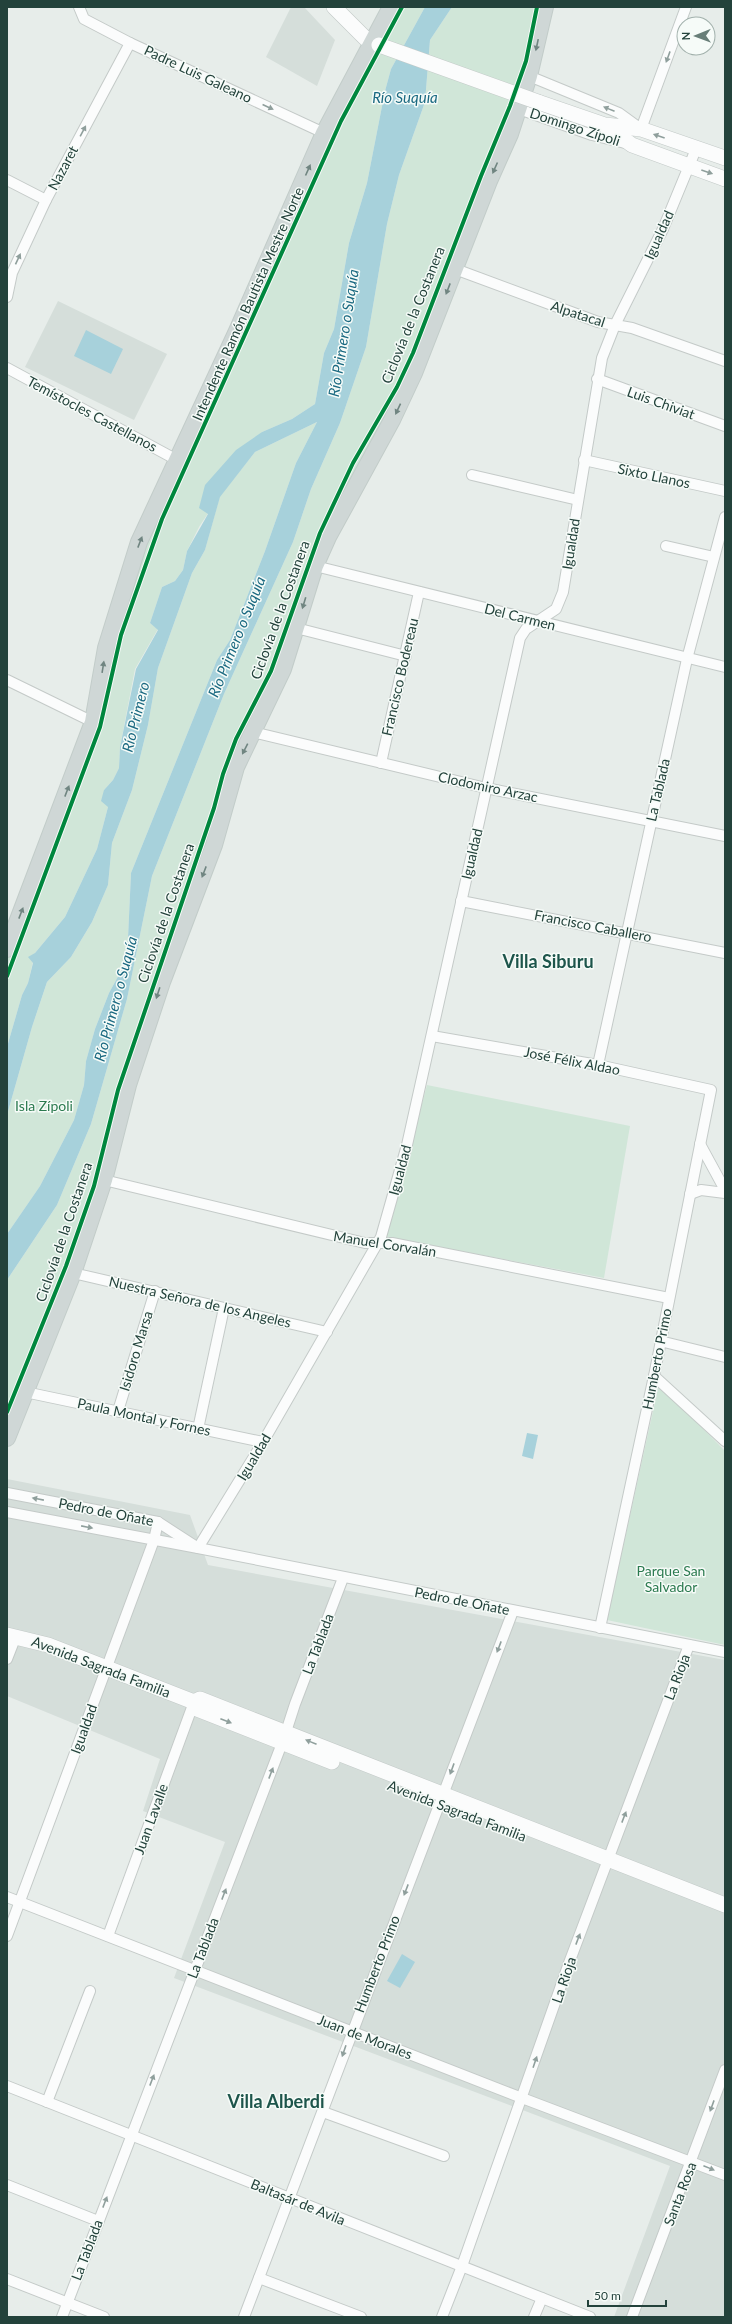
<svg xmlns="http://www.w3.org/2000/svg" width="732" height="2324" font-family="Lato,sans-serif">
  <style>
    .built { fill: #d5deda }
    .green { fill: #d0e6d8 }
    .water { fill: #a7d1db }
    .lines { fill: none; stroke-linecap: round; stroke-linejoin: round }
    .street-casing { stroke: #c4cac8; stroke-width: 12 }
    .secondary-casing { stroke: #c3cac8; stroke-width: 16 }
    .primary-casing { stroke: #c2ccc9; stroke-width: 18 }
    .street { stroke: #fbfcfc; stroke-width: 10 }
    .secondary { stroke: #fbfcfc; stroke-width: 15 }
    .primary { stroke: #cfd7d6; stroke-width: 16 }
    .secondary-bridge-casing { stroke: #c3cac8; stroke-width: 16; stroke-linecap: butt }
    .secondary-bridge { stroke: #fbfcfc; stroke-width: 15 }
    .cycleway-casing { stroke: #f6fbf8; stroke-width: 6 }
    .cycleway { stroke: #00873e; stroke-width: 4 }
    .oneway { fill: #708581 }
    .oneway2 { fill: #8f9f9c }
    .labels { text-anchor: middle; stroke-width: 3; stroke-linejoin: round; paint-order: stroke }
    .street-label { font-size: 14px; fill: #23423b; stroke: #f6fbf8 }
    .park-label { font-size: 14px; fill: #2b7a4f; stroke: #f6fbf8 }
    .water-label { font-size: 15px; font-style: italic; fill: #1a6981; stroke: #f6fbf8 }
    .district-label { font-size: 18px; font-weight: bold; fill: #1d554b; stroke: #f6fbf8 }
  </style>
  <rect width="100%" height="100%" fill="#e7edea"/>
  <g class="built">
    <polygon points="291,7 304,7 335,40 317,86 266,57"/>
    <polygon points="58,301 167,354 134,420 25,367"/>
    <polygon points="7,1479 190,1515 208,1565 725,1660 725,2317 614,2317 670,2166 174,1978 225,1842 143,1811 160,1759 7,1696"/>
  </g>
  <g class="green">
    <polygon points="391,7 425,7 391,69 385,91 367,183 349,243 334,329 324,353 315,404 292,419 262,432 199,527 187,551 183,570 175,581 162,587 150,623 158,629 135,669 120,747 119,768 113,780 104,790 108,807 97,849 65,917 35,953 28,983 22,995 7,1047 7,949 89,734 139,542"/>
    <polygon points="452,7 545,7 519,109 253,732 115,1135 7,1438 7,1280 57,1205 91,1124 127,999 152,876 224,694 293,542 311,489 340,423 366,347 387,224 399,175 425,102 430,40"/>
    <polygon points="317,422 296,463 265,551 230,640 217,660 131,873 127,960 109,993 95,1029 86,1061 84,1085 74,1120 40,1186 7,1234 7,1115 32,1027 47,982 71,957 92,922 108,885 112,843 132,790 148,725 158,668 192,573 205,550 220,496 255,452"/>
    <polygon points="427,1085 630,1126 604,1278 386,1237"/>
    <polygon points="659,1384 725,1451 725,1645 607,1620"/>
  </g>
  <g class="water">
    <polygon points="425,7 452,7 430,40 425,102 399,175 387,224 366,347 340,423 311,489 293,542 224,694 152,876 127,999 91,1124 57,1205 7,1280 7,1234 40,1186 74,1120 84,1085 86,1061 95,1029 109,993 127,960 131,873 217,660 230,640 265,551 296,463 317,422 255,452 220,497 205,550 192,573 158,668 148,725 132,790 112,843 108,885 92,922 71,957 47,982 32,1027 7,1115 7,1047 22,995 28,983 33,963 28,957 35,953 65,917 97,849 108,807 101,801 104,790 113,780 119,768 120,747 136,669 158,630 150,623 162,587 175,581 183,570 187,551 208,514 199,508 205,485 236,450 262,432 292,419 315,404 324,353 334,329 349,243 367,183 385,91 391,69"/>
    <polygon points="86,330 123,349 111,374 74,356"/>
    <polygon points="527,1433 538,1435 533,1459 522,1456"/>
    <polygon points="402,1954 415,1962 400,1988 387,1981"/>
  </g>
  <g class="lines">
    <g class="street-casing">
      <g id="street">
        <polyline points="79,7 84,19 130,43 324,133"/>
        <polyline points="529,76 619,113 641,129 686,7"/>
        <polyline points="519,109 592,135 625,143"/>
        <polyline points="7,180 46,200"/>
        <polyline points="455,269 598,322 632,328 725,361"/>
        <polyline points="7,297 12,273 46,200 130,43"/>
        <polyline points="7,368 177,460"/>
        <polyline points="597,379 725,426"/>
        <polyline points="584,460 725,491"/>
        <polyline points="472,475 578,500"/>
        <polyline points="666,546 714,557"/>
        <polyline points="315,566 725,667"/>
        <polyline points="296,628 406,656"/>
        <polyline points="7,680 93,722"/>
        <polyline points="253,732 486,788 725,836"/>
        <polyline points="381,763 419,592"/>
        <polyline points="461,901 725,953"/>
        <polyline points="432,1036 598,1065 711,1090 654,1376 600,1628"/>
        <polyline points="598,1065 687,659 725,517"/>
        <polyline points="700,1144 725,1190"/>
        <polyline points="104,1180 365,1243 392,1243 669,1298"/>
        <polyline points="690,1194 701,1190 725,1193"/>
        <polyline points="73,1273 327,1332"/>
        <polyline points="660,1341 725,1357"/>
        <polyline points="654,1376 725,1441"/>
        <polyline points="25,1392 263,1442"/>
        <polyline points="118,1411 155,1291"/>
        <polyline points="198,1429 224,1308"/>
        <polyline points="7,1493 158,1522 195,1546"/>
        <polyline points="7,1512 198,1548 725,1652"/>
        <polyline points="198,1548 263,1442 381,1237 407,1145 520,638 526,629 556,609 563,592 602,358 615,325 663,229 696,149"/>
        <polyline points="7,1659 16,1636"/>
        <polyline points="7,1897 522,2098 725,2175"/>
        <polyline points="7,1936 154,1540 158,1522"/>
        <polyline points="108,1936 194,1702"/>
        <polyline points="7,2086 590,2317"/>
        <polyline points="47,2102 90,1991"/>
        <polyline points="323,2112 444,2156"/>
        <polyline points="7,2185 98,2221"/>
        <polyline points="259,2278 361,2317"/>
        <polyline points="7,2279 104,2317"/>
        <polyline points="62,2317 284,1738 295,1704 343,1578"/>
        <polyline points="244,2317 513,1611"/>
        <polyline points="442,2317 462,2266 569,1963 689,1645"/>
        <polyline points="534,2317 542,2298"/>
        <polyline points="632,2317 725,2070"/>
      </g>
    </g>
    <g class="secondary-casing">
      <g id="secondary">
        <polyline points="334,7 365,38 379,45"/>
        <polyline points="538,102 605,125 641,129 725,158"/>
        <polyline points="606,126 632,145 725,179"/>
        <polyline points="7,1635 48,1645 194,1702 200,1699 725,1905"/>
        <polyline points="194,1703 197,1709 332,1762"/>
      </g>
    </g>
    <g class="primary-casing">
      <g id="primary">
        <polyline points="7,949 93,722 106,648 139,542 237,331 324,133 391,7"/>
        <polyline points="7,1438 73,1273 104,1180 128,1085 162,982 214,845 236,767 283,669 315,566 328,537 392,420 414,373 489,181 510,134 529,76 545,7"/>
      </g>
    </g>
    <use href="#street" class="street"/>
    <use href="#secondary" class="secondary"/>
    <use href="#primary" class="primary"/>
    <g class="secondary-bridge-casing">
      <polyline id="secondary-bridge" points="379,45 538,102"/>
    </g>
    <use href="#secondary-bridge" class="secondary-bridge"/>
    <g class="cycleway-casing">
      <g id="cycleway">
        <polyline points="7,976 100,727 121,635 162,519 341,121 402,7"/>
        <polyline points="7,1412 66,1266 94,1186 118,1090 214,808 223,774 236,739 271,671 320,533 353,463 397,387 413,353 481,176 510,106 526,61 537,7"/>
      </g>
    </g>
    <use href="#cycleway" class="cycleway"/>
  </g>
  <defs><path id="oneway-solid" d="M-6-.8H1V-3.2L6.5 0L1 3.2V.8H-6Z"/></defs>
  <g class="oneway">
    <use href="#oneway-solid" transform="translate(537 45) rotate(102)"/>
    <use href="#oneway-solid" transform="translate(495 168) rotate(114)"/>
    <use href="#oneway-solid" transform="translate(308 170) rotate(-66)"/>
    <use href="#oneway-solid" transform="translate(448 289) rotate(111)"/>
    <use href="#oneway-solid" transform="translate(398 409) rotate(115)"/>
    <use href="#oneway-solid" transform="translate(140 542) rotate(-69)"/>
    <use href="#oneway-solid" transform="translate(304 603) rotate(107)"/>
    <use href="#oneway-solid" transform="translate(103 667) rotate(-81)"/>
    <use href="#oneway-solid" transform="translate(245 749) rotate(117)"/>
    <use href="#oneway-solid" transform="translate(67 791) rotate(-69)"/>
    <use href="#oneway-solid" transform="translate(204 872) rotate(111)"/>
    <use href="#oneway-solid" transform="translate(21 913) rotate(-69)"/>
    <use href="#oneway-solid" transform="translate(158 993) rotate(108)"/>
  </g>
  <g class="oneway2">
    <use href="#oneway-solid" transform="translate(668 57) rotate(110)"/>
    <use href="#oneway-solid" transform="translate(268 107) rotate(25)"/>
    <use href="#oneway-solid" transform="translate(609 109) rotate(-158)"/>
    <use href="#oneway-solid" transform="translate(83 131) rotate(-62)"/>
    <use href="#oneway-solid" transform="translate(659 136) rotate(-161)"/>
    <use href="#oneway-solid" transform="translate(707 172) rotate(19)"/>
    <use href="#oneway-solid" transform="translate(18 259) rotate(-65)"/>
    <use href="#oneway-solid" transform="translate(38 1499) rotate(-169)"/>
    <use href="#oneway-solid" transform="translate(87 1527) rotate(11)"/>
    <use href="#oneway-solid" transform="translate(499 1647) rotate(111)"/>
    <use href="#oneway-solid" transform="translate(226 1721) rotate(21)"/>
    <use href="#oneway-solid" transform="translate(311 1742) rotate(-158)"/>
    <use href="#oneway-solid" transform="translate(452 1769) rotate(110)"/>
    <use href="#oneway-solid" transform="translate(271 1773) rotate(-69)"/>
    <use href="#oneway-solid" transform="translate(624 1817) rotate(-69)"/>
    <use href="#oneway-solid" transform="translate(406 1890) rotate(111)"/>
    <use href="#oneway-solid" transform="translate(224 1894) rotate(-69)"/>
    <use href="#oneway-solid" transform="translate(578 1939) rotate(-69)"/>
    <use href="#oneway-solid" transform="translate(344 2051) rotate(109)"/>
    <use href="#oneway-solid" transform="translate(535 2062) rotate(-71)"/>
    <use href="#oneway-solid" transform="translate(152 2080) rotate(-69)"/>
    <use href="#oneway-solid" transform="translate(712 2106) rotate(110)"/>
    <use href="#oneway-solid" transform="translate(709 2168) rotate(22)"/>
    <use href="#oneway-solid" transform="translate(105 2202) rotate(-69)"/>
  </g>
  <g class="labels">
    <g class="street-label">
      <text transform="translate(198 74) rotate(25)" y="5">Padre Luis Galeano</text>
      <text transform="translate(575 127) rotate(18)" y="5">Domingo Zípoli</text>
      <text transform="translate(63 168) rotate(-62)" y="5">Nazaret</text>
      <text transform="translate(659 235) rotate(-66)" y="5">Igualdad</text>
      <text transform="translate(248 304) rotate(-66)" y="5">Intendente Ramón Bautista Mestre Norte</text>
      <text transform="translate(578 314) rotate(18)" y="5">Alpatacal</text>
      <text transform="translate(413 315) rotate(-68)" y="5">Ciclovía de la Costanera</text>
      <text transform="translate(661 403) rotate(20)" y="5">Luis Chiviat</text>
      <text transform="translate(92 414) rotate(28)" y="5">Temístocles Castellanos</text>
      <text transform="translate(654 476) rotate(12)" y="5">Sixto Llanos</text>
      <text transform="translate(571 544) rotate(-81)" y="5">Igualdad</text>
      <text transform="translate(280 610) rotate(-70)" y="5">Ciclovía de la Costanera</text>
      <text transform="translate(520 617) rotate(14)" y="5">Del Carmen</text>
      <text transform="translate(400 677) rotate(-77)" y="5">Francisco Bodereau</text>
      <text transform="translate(488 787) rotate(12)" y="5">Clodomiro Arzac</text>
      <text transform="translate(658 790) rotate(-77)" y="5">La Tablada</text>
      <text transform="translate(472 854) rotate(-77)" y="5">Igualdad</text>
      <text transform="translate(166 913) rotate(-71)" y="5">Ciclovía de la Costanera</text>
      <text transform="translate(593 926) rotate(11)" y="5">Francisco Caballero</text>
      <text transform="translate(572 1061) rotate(11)" y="5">José Félix Aldao</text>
      <text transform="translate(400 1170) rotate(-75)" y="5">Igualdad</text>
      <text transform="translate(64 1232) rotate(-71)" y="5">Ciclovía de la Costanera</text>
      <text transform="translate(385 1244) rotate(9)" y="5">Manuel Corvalán</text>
      <text transform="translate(200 1302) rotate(13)" y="5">Nuestra Señora de los Angeles</text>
      <text transform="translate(136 1351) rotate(-73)" y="5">Isidoro Marsa</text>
      <text transform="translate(657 1359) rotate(-79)" y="5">Humberto Primo</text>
      <text transform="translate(144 1417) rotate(12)" y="5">Paula Montal y Fornes</text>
      <text transform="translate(254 1457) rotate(-59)" y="5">Igualdad</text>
      <text transform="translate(106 1512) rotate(11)" y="5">Pedro de Oñate</text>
      <text transform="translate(462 1601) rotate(11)" y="5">Pedro de Oñate</text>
      <text transform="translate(318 1644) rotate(-69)" y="5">La Tablada</text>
      <text transform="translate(101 1667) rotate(21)" y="5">Avenida Sagrada Familia</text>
      <text transform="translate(677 1677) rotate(-69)" y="5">La Rioja</text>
      <text transform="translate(84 1729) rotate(-70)" y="5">Igualdad</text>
      <text transform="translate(457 1811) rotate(21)" y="5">Avenida Sagrada Familia</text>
      <text transform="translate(151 1819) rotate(-70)" y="5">Juan Lavalle</text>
      <text transform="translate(203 1948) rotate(-69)" y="5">La Tablada</text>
      <text transform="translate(377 1964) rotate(-69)" y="5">Humberto Primo</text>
      <text transform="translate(564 1980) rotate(-71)" y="5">La Rioja</text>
      <text transform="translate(365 2037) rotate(21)" y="5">Juan de Morales</text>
      <text transform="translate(680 2194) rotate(-69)" y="5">Santa Rosa</text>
      <text transform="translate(298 2202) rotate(22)" y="5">Baltasár de Avila</text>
      <text transform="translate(87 2250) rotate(-69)" y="5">La Tablada</text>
    </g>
    <g class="park-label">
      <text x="44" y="1111">Isla Zípoli</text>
      <text x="671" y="1576">Parque San<tspan x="671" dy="16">Salvador</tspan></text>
    </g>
    <g class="water-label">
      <text x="405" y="103">Río Suquía</text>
      <text transform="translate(344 333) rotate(-81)" y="5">Río Primero o Suquía</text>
      <text transform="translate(237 637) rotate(-68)" y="5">Río Primero o Suquía</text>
      <text transform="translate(136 717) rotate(-76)" y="5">Río Primero</text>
      <text transform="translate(116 999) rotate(-75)" y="5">Río Primero o Suquía</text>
    </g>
    <g class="district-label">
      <text x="548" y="968">Villa Siburu</text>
      <text x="276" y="2108">Villa Alberdi</text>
    </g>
  </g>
  <rect width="732" height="2324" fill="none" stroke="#23423b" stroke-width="16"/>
  <g transform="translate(696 36) rotate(269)"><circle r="19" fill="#f6fbf8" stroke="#a2b1ac"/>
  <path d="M0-3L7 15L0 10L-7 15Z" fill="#687e78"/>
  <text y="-6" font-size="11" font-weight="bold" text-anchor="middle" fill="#23423b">N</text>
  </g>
  <path d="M588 2300v6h78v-6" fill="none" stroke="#23423b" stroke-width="2"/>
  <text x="594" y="2300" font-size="12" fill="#23423b" stroke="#f6fbf8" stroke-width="3" paint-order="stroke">50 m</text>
</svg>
